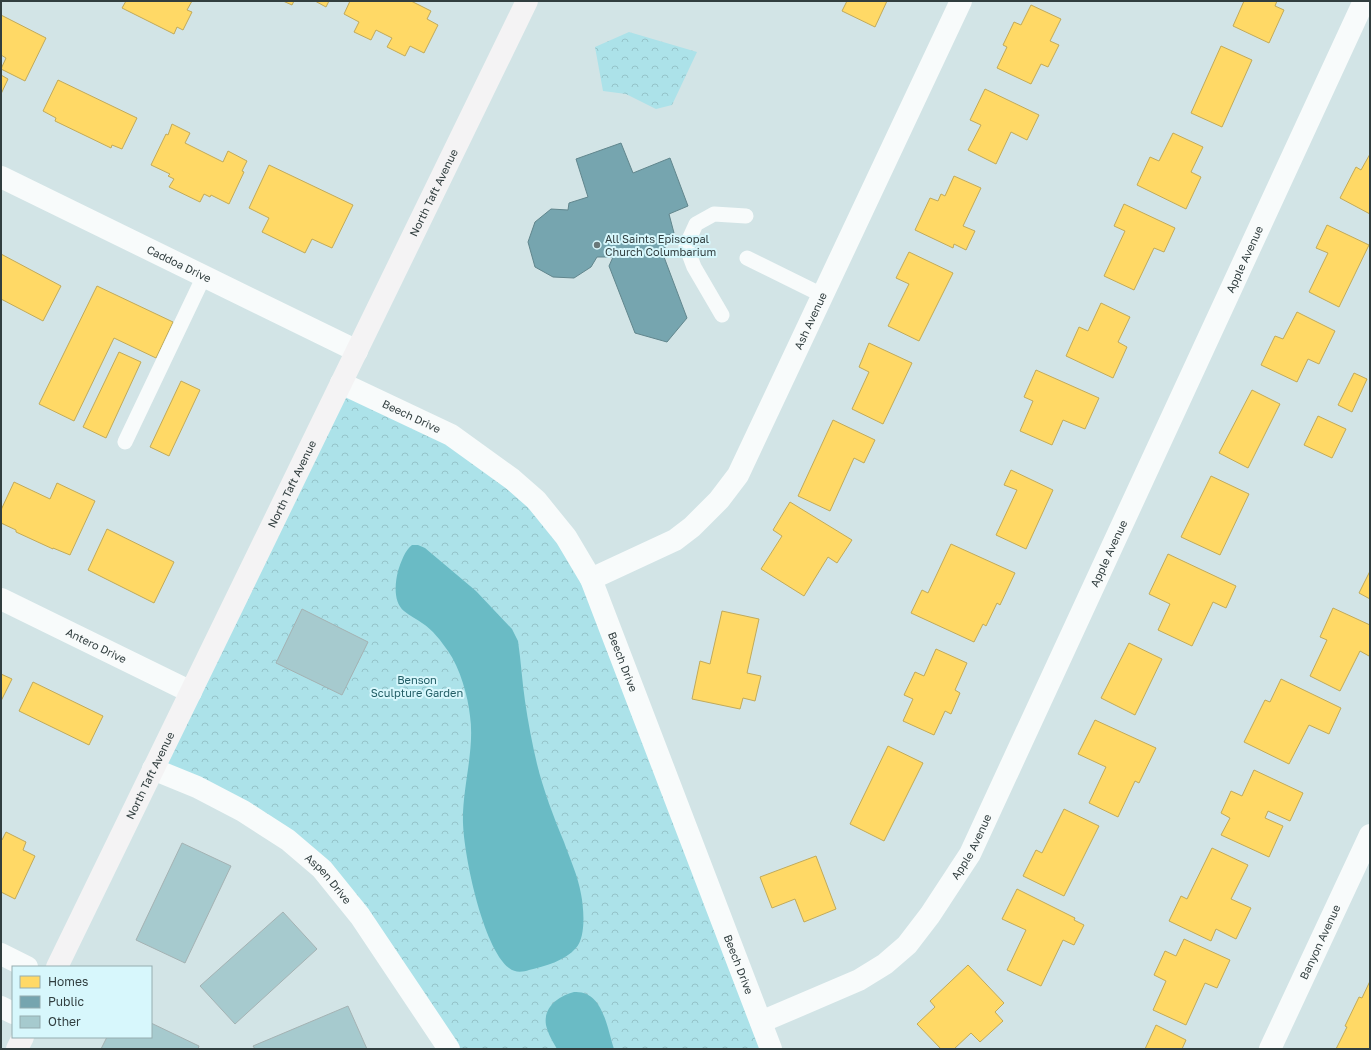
<svg xmlns="http://www.w3.org/2000/svg" width="1371" height="1050" viewBox="0 0 1371 1050" font-family="'Golos Text',sans-serif">
  <style>
    .park { fill: url(#park-crowns) }
    .water { fill: #6abbc5 }
    .homes { fill: #ffd966; stroke: #c1aa5a }
    .public { fill: #76a5af; stroke: #61868d }
    .building { fill: #a6cace; stroke: #a4b2b3 }
    .lines { fill: none; stroke-linecap: round; stroke-linejoin: round }
    .lane { stroke: #f8fbfb; stroke-width: 15 }
    .street { stroke: #f8fbfb; stroke-width: 22 }
    .secondary { stroke: #f4f3f4; stroke-width: 22 }
    .poi-dot { fill: #697879; stroke: #d7f7fc; stroke-width: 1.5 }
    .labels { text-anchor: middle; stroke-width: 4; stroke-linejoin: round; paint-order: stroke }
    .street-label { font-size: 11px; fill: #313e3f; stroke: #d7f7fc }
    .poi-label { font-size: 11px; fill: #313e3f; stroke: #d7f7fc; text-anchor: start }
    .park-label { font-size: 11px; fill: #235e66; stroke: #d7f7fc }
  </style>
  <defs>
    <pattern id="park-crowns" width="20" height="18" patternUnits="userSpaceOnUse"><rect width="20" height="18" fill="#ace2e9"/><path d="M2 6a3 3 0 1 1 6 0M12 15a3 3 0 1 1 6 0" fill="none" stroke="#94c3c9"/></pattern>
  </defs>
  <rect width="100%" height="100%" fill="#d2e4e6"/>
  <g class="park">
    <path d="M629,32L697,52L672,105L656,109L626,94L603,91L595,47Z"/>
    <path d="M341,383L451,435L566,537L771,1049H449L322,869L153,769Z"/>
  </g>
  <g class="water">
    <path d="M412,545H418L425,548L476,591L512,629L518,641C521,661 522,681 525,701C528,722 532,743 537,764C543,789 554,818 564,842C570,859 578,876 581,894C584,909 586,937 576,948C565,961 545,966 529,970C523,972 515,973 509,968C483,948 464,856 463,823C462,788 475,750 470,716C468,696 460,668 448,651C441,641 433,630 422,623C417,619 410,616 404,611C393,602 395,583 398,571C401,562 405,550 412,545Z"/>
    <path d="M574,992C603,990 607,1028 614,1049H557C553,1042 548,1034 546,1025C543,1007 559,996 574,992Z"/>
  </g>
  <g class="homes">
    <path d="M126,1H192L187,10L192,12L183,30L177,27L174,34L122,8Z"/>
    <path d="M283,1H294L292,5Z"/>
    <path d="M315,1H329L326,7Z"/>
    <path d="M350,1H411L431,11L427,19L438,25L424,53L410,46L405,56L387,47L392,38L376,30L371,40L354,32L359,22L344,14Z"/>
    <path d="M847,1H887L875,27L842,11Z"/>
    <path d="M1244,1H1277L1275,6L1284,10L1269,43L1233,26Z"/>
    <path d="M1031,5L1061,19L1050,41L1059,45L1048,67L1041,64L1031,84L997,68L1007,47L1003,45L1014,22L1021,25Z"/>
    <path d="M1,15L46,38L25,81L1,69L6,58L1,55Z"/>
    <path d="M1221,46L1252,60L1222,127L1191,113Z"/>
    <path d="M1,75L8,79L1,94Z"/>
    <path d="M58,80L137,118L122,149L112,145L111,148L55,121L56,118L43,111Z"/>
    <path d="M985,89L1039,115L1027,140L1011,132L996,164L968,150L981,125L970,120Z"/>
    <path d="M172,124L190,133L185,143L223,162L228,151L247,161L242,171L244,172L229,204L211,195L210,197L204,194L200,202L169,187L174,179L168,176L170,174L151,165L166,134L168,135Z"/>
    <path d="M1173,133L1203,147L1191,172L1201,177L1186,209L1137,185L1150,157L1159,161Z"/>
    <path d="M1370,154V214L1340,198L1356,167L1361,170Z"/>
    <path d="M269,165L353,205L332,248L312,239L305,253L262,232L269,218L249,208Z"/>
    <path d="M954,176L981,188L963,226L975,231L966,250L954,244L953,248L915,230L930,198L938,201L941,194L945,196Z"/>
    <path d="M1124,204L1175,228L1164,252L1154,248L1134,290L1104,276L1125,231L1114,226Z"/>
    <path d="M1327,225L1369,245L1339,307L1309,292L1328,253L1316,248Z"/>
    <path d="M909,252L953,273L919,341L888,326L909,284L896,278Z"/>
    <path d="M1,254L61,286L43,321L1,299Z"/>
    <path d="M97,286L173,322L156,358L114,338L74,421L39,404Z"/>
    <path d="M1101,303L1130,317L1118,342L1127,347L1113,378L1066,356L1079,327L1088,331Z"/>
    <path d="M1297,312L1335,331L1319,364L1308,359L1297,382L1261,365L1275,336L1283,339Z"/>
    <path d="M869,343L912,363L883,424L852,409L869,372L859,367Z"/>
    <path d="M119,352L141,362L106,438L83,427Z"/>
    <path d="M1036,370L1099,398L1085,429L1063,420L1052,445L1020,431L1033,401L1024,397Z"/>
    <path d="M1354,373L1367,379L1352,412L1338,405Z"/>
    <path d="M181,381L200,390L169,456L150,447Z"/>
    <path d="M1252,390L1280,404L1248,468L1219,453Z"/>
    <path d="M1318,416L1346,429L1332,458L1304,445Z"/>
    <path d="M833,420L875,440L864,463L854,458L830,511L798,496Z"/>
    <path d="M1011,470L1053,490L1026,549L996,535L1017,490L1004,485Z"/>
    <path d="M1211,476L1249,494L1220,555L1181,537Z"/>
    <path d="M14,482L50,499L57,483L95,501L70,555L53,548V549L16,532V530L1,523V510Z"/>
    <path d="M790,502L852,540L837,563L828,557L804,596L761,569L782,536L773,530Z"/>
    <path d="M107,529L174,562L154,603L88,570Z"/>
    <path d="M951,544L1015,573L1000,605L997,603L986,626L983,624L974,642L911,613L922,590L928,593Z"/>
    <path d="M1168,554L1236,586L1226,608L1213,602L1192,646L1158,630L1170,604L1149,594Z"/>
    <path d="M1370,571V599L1359,593Z"/>
    <path d="M1333,608L1370,625V655L1369,656L1360,651L1340,691L1310,676L1327,640L1320,637Z"/>
    <path d="M722,611L759,619L747,673L761,676L755,701L743,698L740,709L692,699L700,661L710,664Z"/>
    <path d="M1129,643L1162,659L1135,715L1101,698Z"/>
    <path d="M936,649L967,663L955,690L960,693L951,714L945,711L934,735L903,721L913,699L904,695L915,672L924,676Z"/>
    <path d="M1,674L12,679L1,701Z"/>
    <path d="M1281,679L1341,708L1329,734L1309,725L1289,764L1244,742L1265,700L1270,702Z"/>
    <path d="M33,682L103,716L89,745L19,711Z"/>
    <path d="M1095,720L1156,748L1139,783L1135,781L1118,817L1089,803L1106,767L1078,754Z"/>
    <path d="M888,746L923,763L884,841L850,824Z"/>
    <path d="M1254,770L1303,793L1290,821L1268,811L1265,818L1283,826L1269,857L1221,835L1230,818L1221,813L1231,791L1242,796Z"/>
    <path d="M1064,809L1099,826L1064,896L1023,876L1036,850L1042,853Z"/>
    <path d="M6,832L26,842L23,850L35,856L15,899L1,892V840H2Z"/>
    <path d="M1212,848L1248,865L1231,899L1251,908L1236,939L1216,929L1211,941L1169,921L1181,896L1187,899Z"/>
    <path d="M816,856L836,909L804,922L795,899L772,908L760,877Z"/>
    <path d="M1017,889L1075,918L1074,920L1084,925L1074,945L1063,940L1041,986L1007,970L1026,930L1002,919Z"/>
    <path d="M1184,939L1230,960L1217,988L1205,983L1186,1025L1153,1010L1166,981L1154,975L1165,951L1176,956Z"/>
    <path d="M968,965L1004,1003L995,1012L1003,1021L980,1042L971,1033L954,1049H941L917,1024L935,1007L930,1001Z"/>
    <path d="M1370,981V1049H1336L1347,1027L1345,1026L1359,997L1362,998Z"/>
    <path d="M1156,1025L1186,1040L1182,1049H1145Z"/>
  </g>
  <path class="public" d="M621,143L633,173L670,158L688,206L669,214L674,233L665,236V248L661,249L687,318L667,342L635,333L609,266L613,257H597L591,267L574,278L553,277L535,267L528,242L535,222L551,209L568,210L569,203L588,197L576,159Z"/>
  <g class="building">
    <path d="M302,609L368,642L342,695L276,663Z"/>
    <path d="M182,843L231,866L185,963L136,940Z"/>
    <path d="M283,912L317,949L235,1024L200,986Z"/>
    <path d="M348,1006L367,1049H255L253,1046Z"/>
    <path d="M151,1023L199,1046L198,1049H101L107,1037H151Z"/>
  </g>
  <g class="lines">
    <g class="lane">
      <path d="M747,258L822,295"/>
      <path d="M722,315L694,267L686,246L696,224L714,214L746,216"/>
      <path d="M125,442L204,276"/>
    </g>
    <g class="street">
      <path id="s1" d="M1,177L357,351"/>
      <path id="s2" d="M341,383L451,435L512,479L536,500L566,537L591,579L771,1049"/>
      <path id="s3" d="M591,579L675,540L692,527L719,500L738,475L961,1"/>
      <path id="s4" d="M1,599L191,692"/>
      <path id="s5" d="M153,769L197,787L243,811L288,840L322,869L360,916L449,1049"/>
      <path d="M1,954L27,967"/>
      <path d="M1,1007L13,1013"/>
      <path id="s6" d="M761,1022L859,980L885,964L907,945L930,915L970,854L1364,1"/>
      <path id="s7" d="M1270,1049L1370,835"/>
    </g>
    <g class="secondary">
      <path id="s8" d="M57,967L527,1"/>
      <path d="M17,1049L23,1037"/>
    </g>
  </g>
  <circle class="poi-dot" cx="597" cy="245" r="4"/>
  <g class="labels">
    <g class="street-label">
      <text dy="4" stroke="none"><textPath href="#s8" startOffset="861">North Taft Avenue</textPath></text>
      <text dy="4" stroke="none"><textPath href="#s6" startOffset="932">Apple Avenue</textPath></text>
      <text dy="4" stroke="none"><textPath href="#s1" startOffset="198">Caddoa Drive</textPath></text>
      <text dy="4" stroke="none"><textPath href="#s3" startOffset="354">Ash Avenue</textPath></text>
      <text dy="4" stroke="none"><textPath href="#s2" startOffset="78">Beech Drive</textPath></text>
      <text dy="4" stroke="none"><textPath href="#s8" startOffset="537">North Taft Avenue</textPath></text>
      <text dy="4" stroke="none"><textPath href="#s6" startOffset="608">Apple Avenue</textPath></text>
      <text dy="4" stroke="none"><textPath href="#s4" startOffset="106">Antero Drive</textPath></text>
      <text dy="4" stroke="none"><textPath href="#s2" startOffset="414">Beech Drive</textPath></text>
      <text dy="4" stroke="none"><textPath href="#s8" startOffset="213">North Taft Avenue</textPath></text>
      <text dy="4" stroke="none"><textPath href="#s6" startOffset="284">Apple Avenue</textPath></text>
      <text dy="4" stroke="none"><textPath href="#s5" startOffset="209">Aspen Drive</textPath></text>
      <text dy="4" stroke="none"><textPath href="#s7" startOffset="118">Banyon Avenue</textPath></text>
      <text dy="4" stroke="none"><textPath href="#s2" startOffset="738">Beech Drive</textPath></text>
    </g>
    <g class="poi-label">
      <text x="605" y="243">All Saints Episcopal<tspan x="605" dy="13">Church Columbarium</tspan></text>
    </g>
    <g class="park-label">
      <text x="417" y="684">Benson<tspan x="417" dy="13">Sculpture Garden</tspan></text>
    </g>
  </g>
  <rect width="1371" height="1050" fill="none" stroke="#313e3f" stroke-width="4"/>
  <rect x="12" y="966" width="140" height="72" fill="#d7f7fc" stroke="#95adb0"/>
  <rect x="20" y="976" width="20" height="12" fill="#ffd966" stroke="#95adb0"/>
  <text x="48" y="986" font-size="12" fill="#313e3f">Homes</text>
  <rect x="20" y="996" width="20" height="12" fill="#76a5af" stroke="#95adb0"/>
  <text x="48" y="1006" font-size="12" fill="#313e3f">Public</text>
  <rect x="20" y="1016" width="20" height="12" fill="#a6cace" stroke="#95adb0"/>
  <text x="48" y="1026" font-size="12" fill="#313e3f">Other</text>
</svg>
